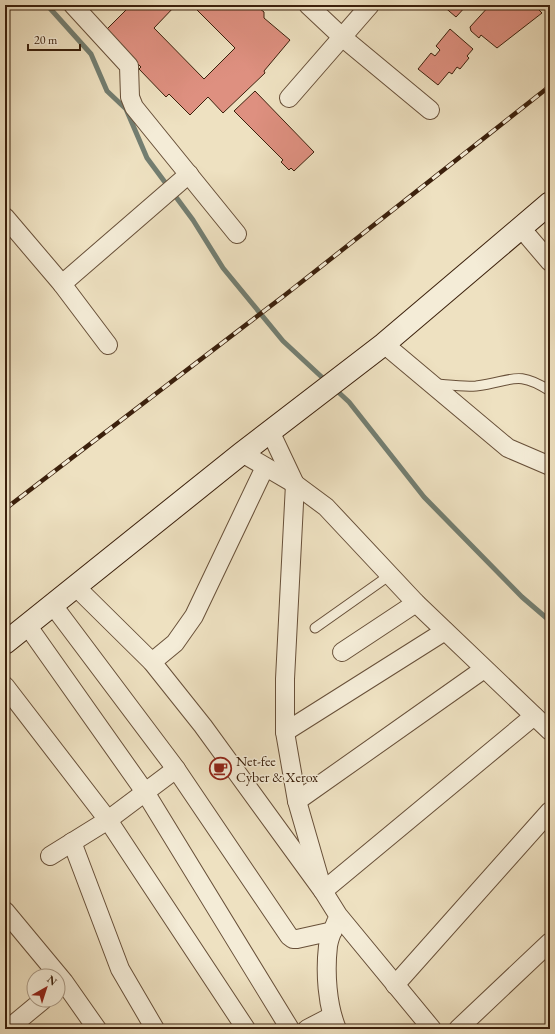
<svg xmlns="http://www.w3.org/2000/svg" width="555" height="1034" viewBox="0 0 555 1034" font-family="'EB Garamond',serif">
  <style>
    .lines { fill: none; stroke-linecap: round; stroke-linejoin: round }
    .stream { stroke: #737e71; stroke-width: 5 }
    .building { fill: #de9080; stroke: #3b200c }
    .lane-casing { stroke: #685039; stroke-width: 11 }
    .street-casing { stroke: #685039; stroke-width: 20 }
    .secondary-casing { stroke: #3b200c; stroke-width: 24 }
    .lane { stroke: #f4ecd7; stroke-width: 9 }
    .street { stroke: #f4ecd7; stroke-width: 18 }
    .secondary { stroke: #f4ecd7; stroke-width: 22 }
    .rail-casing { stroke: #3b200c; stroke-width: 4.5 }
    .rail { stroke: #f4ecd7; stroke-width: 3; stroke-dasharray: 9; stroke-linecap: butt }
    .labels { text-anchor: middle; stroke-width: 3; stroke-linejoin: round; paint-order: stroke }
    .poi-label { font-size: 14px; fill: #3b200c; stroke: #f4ecd7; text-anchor: start }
  </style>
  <rect width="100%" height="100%" fill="#eee1c1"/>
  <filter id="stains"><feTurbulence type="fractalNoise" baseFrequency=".005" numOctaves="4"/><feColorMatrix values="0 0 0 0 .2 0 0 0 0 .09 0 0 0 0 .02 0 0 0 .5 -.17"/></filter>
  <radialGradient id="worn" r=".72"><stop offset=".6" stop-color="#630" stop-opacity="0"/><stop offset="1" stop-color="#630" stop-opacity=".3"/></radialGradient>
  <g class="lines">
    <g class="stream">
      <path d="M47,5L91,54L107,91L126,109L147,158L193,220L223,268L283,341L326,381"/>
      <path d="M335,389L349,402L424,497L522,597L550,621"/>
    </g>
  </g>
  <g class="building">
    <path d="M131,5H176L154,28L204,79L235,48L196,9L199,5H255L264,12V18L290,40L264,71L265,73L223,113L208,97L190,115L169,94L166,97L139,69L141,67L105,31Z"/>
    <path d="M442,5H467L456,17Z"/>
    <path d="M490,5H534L542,13L497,48L481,35L479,38L471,31L470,27Z"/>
    <path d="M450,29L473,49L467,56L469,58L460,69L457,67L452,74L449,72L438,85L418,69L431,53L435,56L440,50L436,46Z"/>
    <path d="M255,91L314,152L294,171L291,168L289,170L281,162L283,160L234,111Z"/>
  </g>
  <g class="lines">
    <defs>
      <g id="lane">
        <path d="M436,384C449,385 463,387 476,386C512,382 516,369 550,391"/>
        <path d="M315,628L390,575"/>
      </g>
      <g id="street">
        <path d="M73,5L129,66L130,97L134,107L237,234"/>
        <path d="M308,5L342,37L430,110"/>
        <path d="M289,98L370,5"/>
        <path d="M5,217L62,284L108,345"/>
        <path d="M521,228L550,262"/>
        <path d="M62,284L189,174"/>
        <path d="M384,344L508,448L550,466"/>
        <path d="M270,431L295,484L285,679V732L297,801L323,891L338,915L432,1029"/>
        <path d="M242,453L295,484L326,507L416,603L550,731"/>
        <path d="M75,586L152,662L203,726L323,891L534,716"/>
        <path d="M52,604L176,769L289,936L293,939H297L333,931"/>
        <path d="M27,625L145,792L290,1029"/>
        <path d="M342,652L416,603"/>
        <path d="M152,662L175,643L194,616L265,467"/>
        <path d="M5,686L108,820L246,1029"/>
        <path d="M285,732L445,631"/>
        <path d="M297,801L484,669"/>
        <path d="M72,842L120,969L155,1029"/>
        <path d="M50,856L108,820L176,769"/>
        <path d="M5,911L64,982L97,1029"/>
        <path d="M336,922C333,930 329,938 328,946C325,972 327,1005 337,1029"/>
        <path d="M395,985L550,811"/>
        <path d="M8,1029L43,1000"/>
        <path d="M307,1029L332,1016"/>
        <path d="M458,1029L550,942"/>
      </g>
      <path id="secondary" d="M5,643L242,453L384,344L550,203"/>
    </defs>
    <use href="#lane" class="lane-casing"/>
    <use href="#street" class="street-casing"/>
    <use href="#secondary" class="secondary-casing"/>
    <use href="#lane" class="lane"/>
    <use href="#street" class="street"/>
    <use href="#secondary" class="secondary"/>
    <defs>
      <path id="rail" d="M5,509L285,295L550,86"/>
    </defs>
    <use href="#rail" class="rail-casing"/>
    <use href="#rail" class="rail"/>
  </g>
  <defs>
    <symbol id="cafe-ring" viewBox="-11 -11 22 22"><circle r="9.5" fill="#f4ecd7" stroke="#8f2418" stroke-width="1.5"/><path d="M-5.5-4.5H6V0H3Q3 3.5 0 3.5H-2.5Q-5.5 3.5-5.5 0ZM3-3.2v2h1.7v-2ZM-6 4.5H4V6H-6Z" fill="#8f2418"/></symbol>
  </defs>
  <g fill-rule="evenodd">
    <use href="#cafe-ring" x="208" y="756" width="25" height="25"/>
  </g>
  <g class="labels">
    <g class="poi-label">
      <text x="236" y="766">Net-fee<tspan x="236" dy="16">Cyber &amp; Xerox</tspan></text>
    </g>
  </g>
  <rect width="555" height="1034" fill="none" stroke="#eee1c1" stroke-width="20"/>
  <rect x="6" y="6" width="543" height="1022" fill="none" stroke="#3b200c" stroke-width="2"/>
  <rect x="10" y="10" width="535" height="1014" fill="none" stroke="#3b200c"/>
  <g transform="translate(46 988) rotate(39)"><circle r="19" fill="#f4ecd7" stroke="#aa9a86"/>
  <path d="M0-3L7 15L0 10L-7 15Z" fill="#8f2418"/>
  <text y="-6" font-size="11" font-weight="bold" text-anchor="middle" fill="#3b200c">N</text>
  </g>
  <path d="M28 44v6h52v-6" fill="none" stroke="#3b200c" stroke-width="2"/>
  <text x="34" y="44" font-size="12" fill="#3b200c" stroke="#f4ecd7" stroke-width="3" paint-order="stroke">20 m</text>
  <rect width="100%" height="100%" filter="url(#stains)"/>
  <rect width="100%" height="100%" fill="url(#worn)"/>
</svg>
